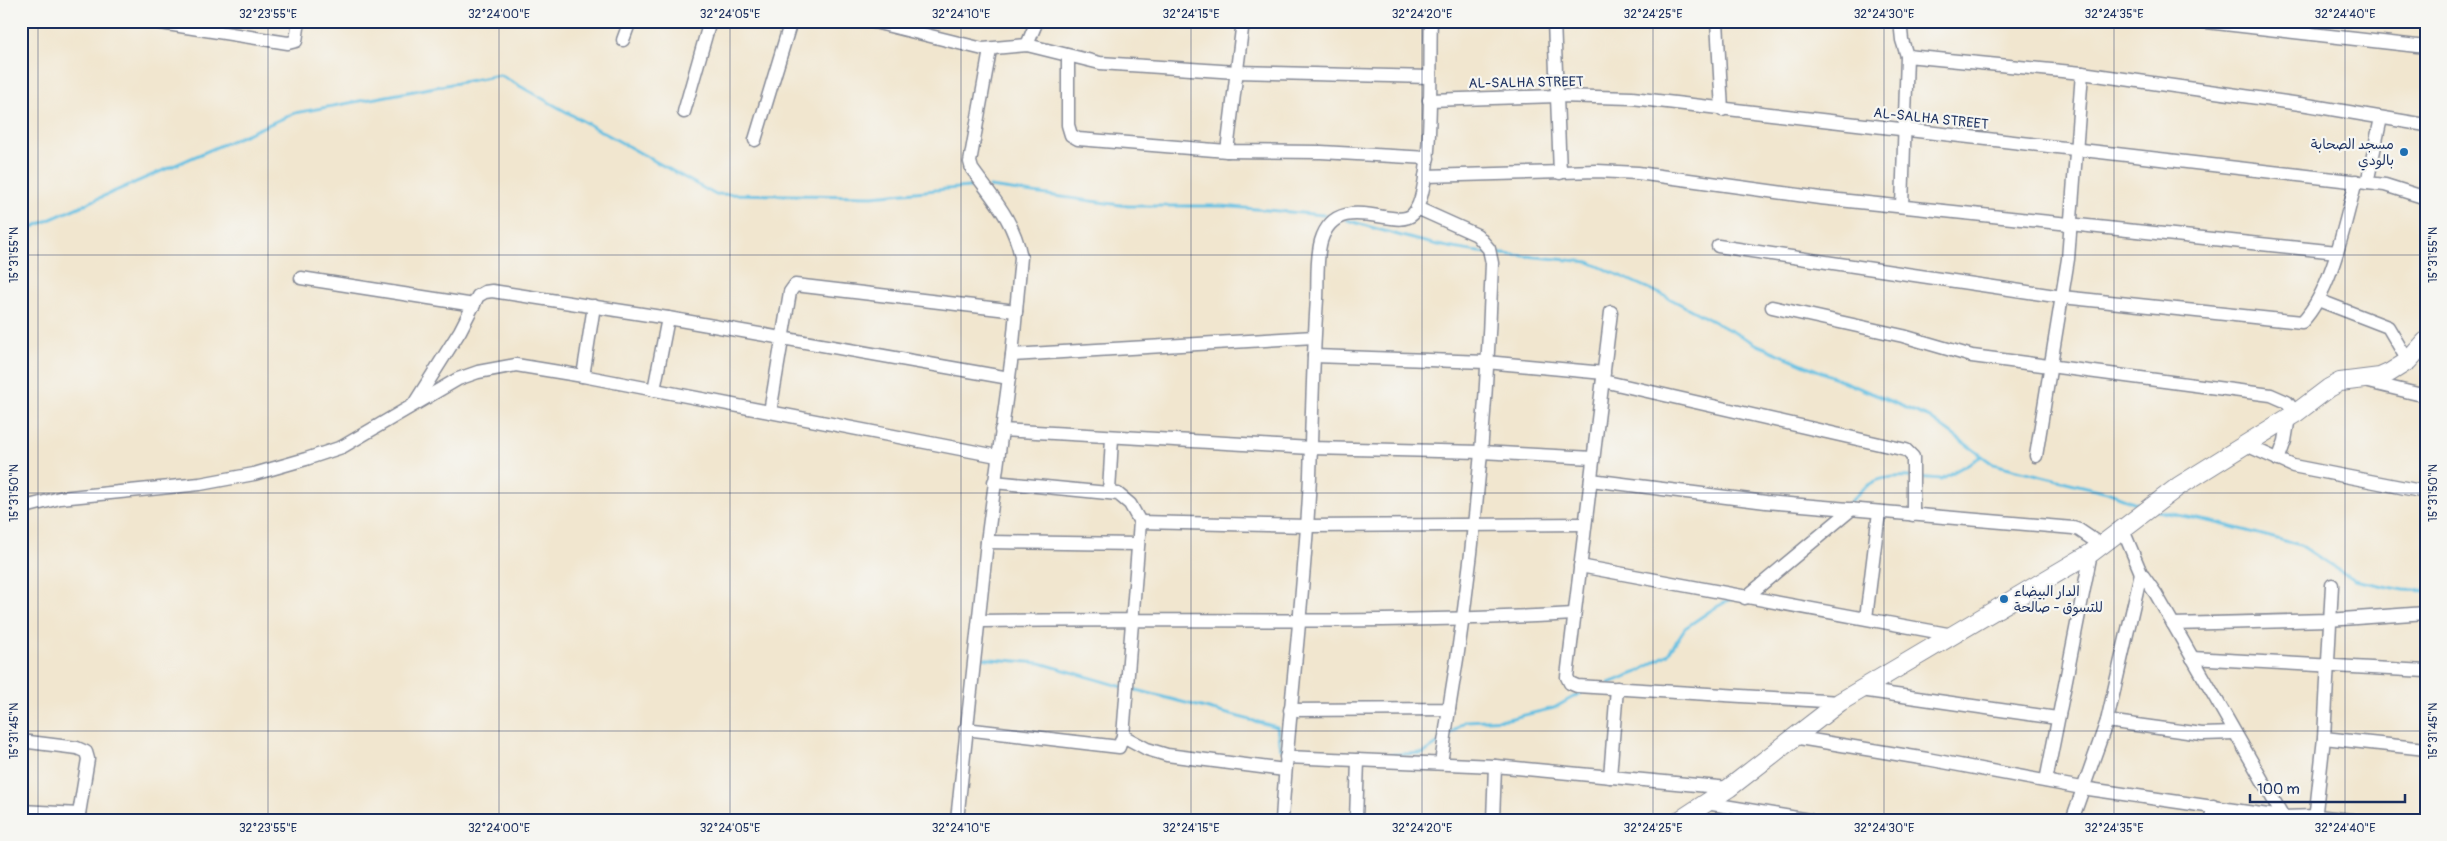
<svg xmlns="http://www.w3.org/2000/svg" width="2447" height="841" viewBox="0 0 2447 841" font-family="Pangolin,'Playpen Sans Arabic',sans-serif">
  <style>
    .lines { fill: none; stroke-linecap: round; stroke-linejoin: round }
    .stream { stroke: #64bfe2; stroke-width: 3 }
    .street-casing { stroke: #868a96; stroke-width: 15 }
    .secondary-casing { stroke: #868a96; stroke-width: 20 }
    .street { stroke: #fff; stroke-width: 12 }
    .secondary { stroke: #fff; stroke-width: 18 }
    .ticks { fill: none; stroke: #1b2f5e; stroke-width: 1; stroke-opacity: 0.45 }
    .poi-dot { fill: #1f6fb2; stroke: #f6f6f2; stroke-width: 2 }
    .labels { text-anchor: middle; stroke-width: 4.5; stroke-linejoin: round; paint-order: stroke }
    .street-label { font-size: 14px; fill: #1b2f5e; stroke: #f6f6f2 }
    .poi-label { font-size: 14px; fill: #1b2f5e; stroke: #f6f6f2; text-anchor: end }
    .neatline { fill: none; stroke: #1b2f5e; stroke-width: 2 }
    .ticks-label { font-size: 12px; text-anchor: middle; fill: #1b2f5e }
  </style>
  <rect width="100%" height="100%" fill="#f6f6f2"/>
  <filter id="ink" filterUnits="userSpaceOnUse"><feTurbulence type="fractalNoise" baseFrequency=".02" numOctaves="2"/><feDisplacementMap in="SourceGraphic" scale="10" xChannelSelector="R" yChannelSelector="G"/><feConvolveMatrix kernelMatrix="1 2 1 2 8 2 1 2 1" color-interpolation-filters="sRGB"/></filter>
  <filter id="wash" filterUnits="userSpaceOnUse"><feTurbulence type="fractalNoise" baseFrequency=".0096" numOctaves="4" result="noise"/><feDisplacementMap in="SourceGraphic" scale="20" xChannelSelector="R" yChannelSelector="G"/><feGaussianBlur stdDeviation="1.12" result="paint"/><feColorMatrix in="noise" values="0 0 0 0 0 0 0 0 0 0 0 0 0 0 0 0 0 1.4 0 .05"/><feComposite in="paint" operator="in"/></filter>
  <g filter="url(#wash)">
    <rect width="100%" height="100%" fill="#f1e6cf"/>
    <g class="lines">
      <g class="stream">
        <path d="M990,187L1128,206H1222L1334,216"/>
        <path d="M1347,220C1393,234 1439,248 1487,253"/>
        <path d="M21,232L295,113L500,75L714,194L872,196L979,186"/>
        <path d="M1493,253L1589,262L1665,296L1758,345L1930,418L1993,464L2107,492L2144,506"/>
        <path d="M1916,477L1941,479L1982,456"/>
        <path d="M1848,505C1867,481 1880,475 1910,477"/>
        <path d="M2157,511L2213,522L2300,545L2354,580L2404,590L2426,591"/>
        <path d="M978,658L1040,663L1123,687"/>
        <path d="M1609,683L1638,672L1668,654L1685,628L1713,609L1733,598"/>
        <path d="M1129,688L1277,727L1280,749H1284"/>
        <path d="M1449,735L1465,721L1508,719L1554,708L1584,691"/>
        <path d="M1380,755L1424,753L1440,742"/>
      </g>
    </g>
  </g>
  <g filter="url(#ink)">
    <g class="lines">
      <defs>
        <g id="street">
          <path d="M148,21L288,43L296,41L299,21"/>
          <path d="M870,21L983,49L1027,45L1100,63L1236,72L1429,77"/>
          <path d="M1554,21L1560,173"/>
          <path d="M1717,21L1722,110"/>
          <path d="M1900,21L1902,40L1907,56"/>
          <path d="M2198,21L2426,47"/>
          <path d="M623,40L630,21"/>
          <path d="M1027,45L1037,21"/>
          <path d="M990,50L970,162L972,169C994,200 1013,219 1021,257L1012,355"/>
          <path d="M1068,56V125L1071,135L1078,139L1227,151L1321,152L1428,158"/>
          <path d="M1429,100L1558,96L1632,98L2385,185L2426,198"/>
          <path d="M684,112L710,21"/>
          <path d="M755,140L791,21"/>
          <path d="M1227,151L1243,21"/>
          <path d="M1425,176L1597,171L1638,173L1820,198L2337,252"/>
          <path d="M2367,183L2381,118"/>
          <path d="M1902,206L1907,56L2082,73L2307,105L2426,125"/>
          <path d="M1718,246L2062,297L2302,322C2332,291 2345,222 2356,181"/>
          <path d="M301,278L474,305"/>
          <path d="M2318,300L2388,327L2408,361"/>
          <path d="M1772,307L1903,336L1972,356L2271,395L2287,402L2296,413"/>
          <path d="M1611,312L1567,677L1570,683L1577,686L1840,702"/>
          <path d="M1314,356L1486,362L1604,373"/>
          <path d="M583,376L594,306"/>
          <path d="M1603,381L1906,450L1913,457V515"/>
          <path d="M2368,382L2426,396"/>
          <path d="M654,390L668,318"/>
          <path d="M414,404L460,331L478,296L485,292L492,291L668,318L1009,378"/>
          <path d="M770,412L790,292L795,285L1016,311"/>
          <path d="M1001,430L1311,448L1481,452L1593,458"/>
          <path d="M2246,445L2293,466L2426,492"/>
          <path d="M2036,456L2068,259L2082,73"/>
          <path d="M2278,460L2285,441L2289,417"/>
          <path d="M1591,480L1766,502L2073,528L2079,530L2101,545"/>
          <path d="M994,482L1118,494L1130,504L1140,522"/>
          <path d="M1109,492L1112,438"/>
          <path d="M21,508L60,498L200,484L254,474L306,459L342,447L458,379L478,372L516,365L583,376L997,456"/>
          <path d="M2123,530L2141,573L2156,594L2285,820"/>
          <path d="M987,542L1138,544"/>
          <path d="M1580,566L1953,635"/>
          <path d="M1745,598L1852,509"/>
          <path d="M1866,618L1879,512"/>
          <path d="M980,621C1178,618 1376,625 1574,614"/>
          <path d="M2173,624L2328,620L2426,613"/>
          <path d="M2192,658L2426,671"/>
          <path d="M1861,690L2057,718"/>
          <path d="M1290,710L1449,709C1474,561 1487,413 1492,263L1489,249L1477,235L1417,208"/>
          <path d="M2107,721L2202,734L2235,733"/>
          <path d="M965,729L1119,747L1123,736L1140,522L1308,526L1585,524"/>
          <path d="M1123,736L1147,749L1167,755L1285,770"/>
          <path d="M1793,737L1927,759L2082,788L2282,817L2316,816L2352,820"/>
          <path d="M2324,738L2426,749"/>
          <path d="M21,741L77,748L86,752L88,759L78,820"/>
          <path d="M1286,757L1495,766L1729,788"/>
          <path d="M1441,763L1449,709"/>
          <path d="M1610,777L1617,688"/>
          <path d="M2046,781L2091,553"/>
          <path d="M1706,803L1809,820"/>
          <path d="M21,811L79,814"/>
          <path d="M957,820L987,542L1012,355L1314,337"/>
          <path d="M1282,820C1289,705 1305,591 1310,476C1312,417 1313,357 1317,299C1318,280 1316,259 1321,241C1337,188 1396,232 1413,214C1435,190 1429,58 1431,21"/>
          <path d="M1356,820L1358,760"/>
          <path d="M1493,820L1495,766"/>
          <path d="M2072,820L2107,721L2141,573"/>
          <path d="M2211,820L2213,806"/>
          <path d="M2315,820L2324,738L2332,585"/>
        </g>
        <path id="secondary" d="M1680,820L1729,788L1840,702L2091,553L2179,486L2296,413L2329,388L2340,382L2380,377L2389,373L2408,361L2426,341"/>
      </defs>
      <use href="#street" class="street-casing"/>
      <use href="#secondary" class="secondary-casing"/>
      <use href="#street" class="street"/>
      <use href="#secondary" class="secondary"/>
    </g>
  </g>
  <path class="ticks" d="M38,21V820M268,21V820M499,21V820M730,21V820M961,21V820M1191,21V820M1422,21V820M1653,21V820M1884,21V820M2114,21V820M2345,21V820M21,255H2426M21,493H2426M21,731H2426"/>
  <g class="poi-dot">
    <circle cx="2404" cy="152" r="5"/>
    <circle cx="2004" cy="599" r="5"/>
  </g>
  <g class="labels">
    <g class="street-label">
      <text transform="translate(1526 82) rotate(-1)" y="5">AL-SALHA STREET</text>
      <text transform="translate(1931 118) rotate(6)" y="5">AL-SALHA STREET</text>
    </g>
    <g class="poi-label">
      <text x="2394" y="149">مسجد الصحابة<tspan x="2394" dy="16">بالودي</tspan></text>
      <text x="2014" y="596" text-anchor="start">الدار البيضاء<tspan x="2014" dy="16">للتسوق - صالحة</tspan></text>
    </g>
  </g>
  <rect width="2447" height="841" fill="none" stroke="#f6f6f2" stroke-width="55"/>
  <path d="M2250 794v8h155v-8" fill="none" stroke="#1b2f5e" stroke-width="2.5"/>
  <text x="2257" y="794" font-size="15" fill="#1b2f5e" stroke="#f6f6f2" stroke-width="4" paint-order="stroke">100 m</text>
  <rect x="28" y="28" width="2392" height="786" class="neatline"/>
  <g class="ticks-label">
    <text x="268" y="18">32°23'55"E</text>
    <text x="499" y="18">32°24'00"E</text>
    <text x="730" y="18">32°24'05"E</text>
    <text x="961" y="18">32°24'10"E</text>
    <text x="1191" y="18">32°24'15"E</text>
    <text x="1422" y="18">32°24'20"E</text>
    <text x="1653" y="18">32°24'25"E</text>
    <text x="1884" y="18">32°24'30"E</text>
    <text x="2114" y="18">32°24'35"E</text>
    <text x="2345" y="18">32°24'40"E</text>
    <text transform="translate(14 255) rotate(-90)" y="4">15°31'55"N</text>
    <text transform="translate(2433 255) rotate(-90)" y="4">15°31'55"N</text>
    <text transform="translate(14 493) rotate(-90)" y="4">15°31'50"N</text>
    <text transform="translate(2433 493) rotate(-90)" y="4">15°31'50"N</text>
    <text transform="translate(14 731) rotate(-90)" y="4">15°31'45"N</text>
    <text transform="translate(2433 731) rotate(-90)" y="4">15°31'45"N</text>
    <text x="268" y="832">32°23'55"E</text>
    <text x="499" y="832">32°24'00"E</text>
    <text x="730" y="832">32°24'05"E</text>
    <text x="961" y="832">32°24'10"E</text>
    <text x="1191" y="832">32°24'15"E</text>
    <text x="1422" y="832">32°24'20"E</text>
    <text x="1653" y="832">32°24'25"E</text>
    <text x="1884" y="832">32°24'30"E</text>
    <text x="2114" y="832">32°24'35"E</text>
    <text x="2345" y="832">32°24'40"E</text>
  </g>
</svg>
